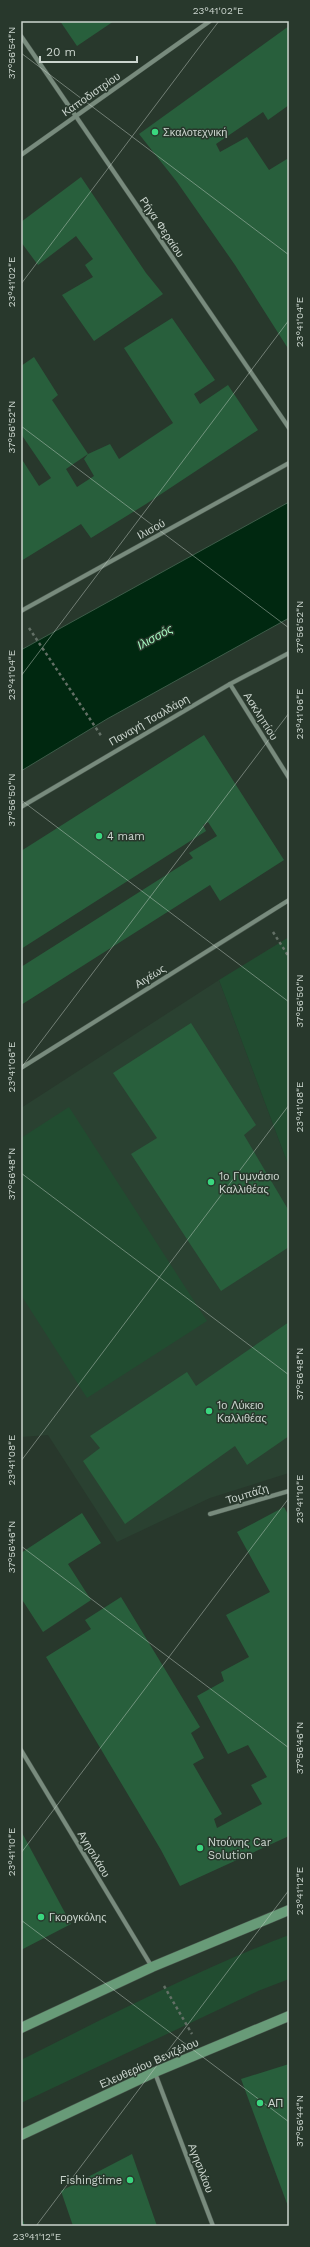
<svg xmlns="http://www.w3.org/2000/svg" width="310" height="2247" viewBox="0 0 310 2247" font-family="'Work Sans',sans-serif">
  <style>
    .built { fill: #2a4131 }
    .green { fill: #214c30 }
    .water { fill: #002810; stroke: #3d5c49 }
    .building { fill: #285f3c; fill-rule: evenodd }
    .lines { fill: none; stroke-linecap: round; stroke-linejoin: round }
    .street-casing { stroke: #48564c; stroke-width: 5 }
    .primary-casing { stroke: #48564c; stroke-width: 11 }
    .path { stroke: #637066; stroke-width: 2.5; stroke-dasharray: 3 3; stroke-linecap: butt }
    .street { stroke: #788b7d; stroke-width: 4 }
    .primary { stroke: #689b78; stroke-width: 10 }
    .ticks { fill: none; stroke: #cbd5ce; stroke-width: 1; stroke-opacity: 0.45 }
    .poi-dot { fill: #3ad77f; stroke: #28382c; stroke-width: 1.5 }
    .labels { text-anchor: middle; stroke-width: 3; stroke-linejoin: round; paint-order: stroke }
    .street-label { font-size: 11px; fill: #cbd5ce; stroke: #28382c }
    .poi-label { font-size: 11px; fill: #cbd5ce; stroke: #28382c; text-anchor: start }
    .water-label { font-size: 12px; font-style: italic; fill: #a6f9c0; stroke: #28382c }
    .neatline { fill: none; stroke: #cbd5ce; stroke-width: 1.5 }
    .ticks-label { font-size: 10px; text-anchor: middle; fill: #cbd5ce }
  </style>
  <rect width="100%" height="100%" fill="#28382c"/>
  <path class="built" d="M219,980L289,1167V1473L210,1498L117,1542L48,1435L21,1437V1108Z"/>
  <g class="green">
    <path d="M289,937V1167L219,980Z"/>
    <path d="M69,1107L207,1321L87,1398L21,1295V1138Z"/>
    <path d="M289,1935V1979L258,1991L21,2103V2060C109,2016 197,1970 289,1935Z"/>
  </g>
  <path class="water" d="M289,502V618L107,719L21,771V650Z"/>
  <g class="building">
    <path d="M60,21H114L77,46Z"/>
    <path d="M289,26V105L268,120L263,112L216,144L220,152L247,137L269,170L287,159L289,161V350L235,265L177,182L139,134Z"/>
    <path d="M81,177L146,273L163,294L94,341L62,295L93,277L85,265L93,259L76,236L38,265L21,242V222Z"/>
    <path d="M172,318L215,380L194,394L200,404L228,385L258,430L146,504L91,538L81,524L21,561V458L39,486L51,478L21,434V366L34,357L58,395L52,400L88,454L110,444L119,459L173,423L124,348ZM88,454L84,459L94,476L77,487L66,469Z"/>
    <path d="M204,735L284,860L220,901L210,885L21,1005V967L193,858L189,853L217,836L208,822L203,825L206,831L21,949V851Z"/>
    <path d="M191,1023L256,1125L244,1135L289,1211V1247L221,1291L131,1154L157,1138L113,1073Z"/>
    <path d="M289,1322V1436L247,1465L235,1446L125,1524L83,1461L100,1448L90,1436L187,1372L196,1386Z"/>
    <path d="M284,1507L289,1516V1836L180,1886L161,1850L46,1657L91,1629L85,1620L121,1597L200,1727L191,1733L204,1758L193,1764L222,1814L214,1819L217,1828L262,1804L251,1785L267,1777L248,1745L228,1754L197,1696L224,1681L221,1672L249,1657L226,1615L270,1592L237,1532Z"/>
    <path d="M82,1513L101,1543L68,1564L91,1600L43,1632L21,1598V1553Z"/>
    <path d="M21,1831L71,1924L21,1950Z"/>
    <path d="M289,2064V2209L241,2079Z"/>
    <path d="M132,2154L157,2226H73L61,2191Z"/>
    <path d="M21,2215L25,2226H21Z"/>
  </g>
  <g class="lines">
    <defs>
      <g id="street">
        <path d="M21,36L289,428"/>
        <path d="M21,155L210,21"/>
        <path d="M21,611L289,463"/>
        <path d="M230,684L289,778"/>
        <path d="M21,807L230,684L289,653"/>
        <path d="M21,1068L289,900"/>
        <path d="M210,1514L289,1491"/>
        <path d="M21,1750L152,1967"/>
        <path d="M155,2073L213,2226"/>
      </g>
      <g id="primary">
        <path d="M21,2028L152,1967L289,1910"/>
        <path d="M21,2135L155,2072L289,2016"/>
      </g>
    </defs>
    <use href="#street" class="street-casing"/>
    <use href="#primary" class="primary-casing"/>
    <g class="path">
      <path d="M29,628L102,737"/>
      <path d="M273,932L289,957"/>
      <path d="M164,1986L192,2034"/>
    </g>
    <use href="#street" class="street"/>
    <use href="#primary" class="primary"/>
  </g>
  <path class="ticks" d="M21,53L289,255M21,284L219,21M21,426L289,628M21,676L289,320M21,800L289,1002M21,1068L289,713M21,1173L289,1375M21,1461L289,1105M21,1546L289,1748M21,1853L289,1498M21,1920L289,2122M36,2226L289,1890"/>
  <g class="poi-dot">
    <circle cx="155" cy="132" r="4"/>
    <circle cx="99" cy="836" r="4"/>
    <circle cx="211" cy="1182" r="4"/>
    <circle cx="209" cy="1411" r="4"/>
    <circle cx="200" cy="1848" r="4"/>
    <circle cx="41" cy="1917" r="4"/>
    <circle cx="260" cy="2103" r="4"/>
    <circle cx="130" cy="2180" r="4"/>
  </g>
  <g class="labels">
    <g class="street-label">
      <text transform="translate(91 94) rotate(-35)" y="4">Καποδιστρίου</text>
      <text transform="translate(162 227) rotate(56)" y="4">Ρήγα Φεραίου</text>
      <text transform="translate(151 529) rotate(-29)" y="4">Ιλισού</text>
      <text transform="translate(261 716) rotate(58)" y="4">Ασκληπίου</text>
      <text transform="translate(149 720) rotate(-30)" y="4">Παναγή Τσαλδάρη</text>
      <text transform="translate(150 976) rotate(-32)" y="4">Αιγέως</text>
      <text transform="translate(247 1494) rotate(-17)" y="4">Τομπάζη</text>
      <text transform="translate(94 1854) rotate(59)" y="4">Αγησιλάου</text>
      <text transform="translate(149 2063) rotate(-24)" y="4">Ελευθερίου Βενιζέλου</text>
      <text transform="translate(201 2168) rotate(69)" y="4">Αγησιλάου</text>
    </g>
    <g class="poi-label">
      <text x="163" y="136">Σκαλοτεχνική</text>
      <text x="107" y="840">4 mam</text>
      <text x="219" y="1180">1ο Γυμνάσιο<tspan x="219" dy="13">Καλλιθέας</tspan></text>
      <text x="217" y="1409">1ο Λύκειο<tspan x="217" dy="13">Καλλιθέας</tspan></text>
      <text x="208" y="1846">Ντούνης Car<tspan x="208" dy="13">Solution</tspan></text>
      <text x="49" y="1921">Γκοργκόλης</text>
      <text x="268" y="2107">ΑΠ</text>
      <text x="122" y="2184" text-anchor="end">Fishingtime</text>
    </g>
    <g class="water-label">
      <text transform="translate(155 637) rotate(-29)" y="4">Ιλισσός</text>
    </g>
  </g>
  <rect width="310" height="2247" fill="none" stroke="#28382c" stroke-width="44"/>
  <path d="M40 56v6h97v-6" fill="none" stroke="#cbd5ce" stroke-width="2"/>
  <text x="46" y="56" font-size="12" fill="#cbd5ce" stroke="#28382c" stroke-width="3" paint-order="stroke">20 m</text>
  <rect x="22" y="22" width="266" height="2203" class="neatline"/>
  <g class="ticks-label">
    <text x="218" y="14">23°41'02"E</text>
    <text transform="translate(11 53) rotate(-90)" y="4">37°56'54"N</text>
    <text transform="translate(11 282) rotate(-90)" y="4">23°41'02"E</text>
    <text transform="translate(299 322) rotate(-90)" y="4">23°41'04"E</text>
    <text transform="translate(11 427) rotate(-90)" y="4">37°56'52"N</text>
    <text transform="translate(299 627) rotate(-90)" y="4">37°56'52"N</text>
    <text transform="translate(11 675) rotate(-90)" y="4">23°41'04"E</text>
    <text transform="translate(299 714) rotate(-90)" y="4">23°41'06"E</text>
    <text transform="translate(11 800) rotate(-90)" y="4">37°56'50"N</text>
    <text transform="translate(299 1001) rotate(-90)" y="4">37°56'50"N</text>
    <text transform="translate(11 1067) rotate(-90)" y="4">23°41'06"E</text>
    <text transform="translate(299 1107) rotate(-90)" y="4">23°41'08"E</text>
    <text transform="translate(11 1174) rotate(-90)" y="4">37°56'48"N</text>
    <text transform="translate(299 1374) rotate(-90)" y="4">37°56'48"N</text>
    <text transform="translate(11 1460) rotate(-90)" y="4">23°41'08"E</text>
    <text transform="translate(299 1499) rotate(-90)" y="4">23°41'10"E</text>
    <text transform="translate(11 1547) rotate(-90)" y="4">37°56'46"N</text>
    <text transform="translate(299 1748) rotate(-90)" y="4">37°56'46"N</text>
    <text transform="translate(11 1852) rotate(-90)" y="4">23°41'10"E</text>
    <text transform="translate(299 1891) rotate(-90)" y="4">23°41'12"E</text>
    <text transform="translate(299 2121) rotate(-90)" y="4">37°56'44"N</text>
    <text x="37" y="2240">23°41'12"E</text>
  </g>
</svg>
